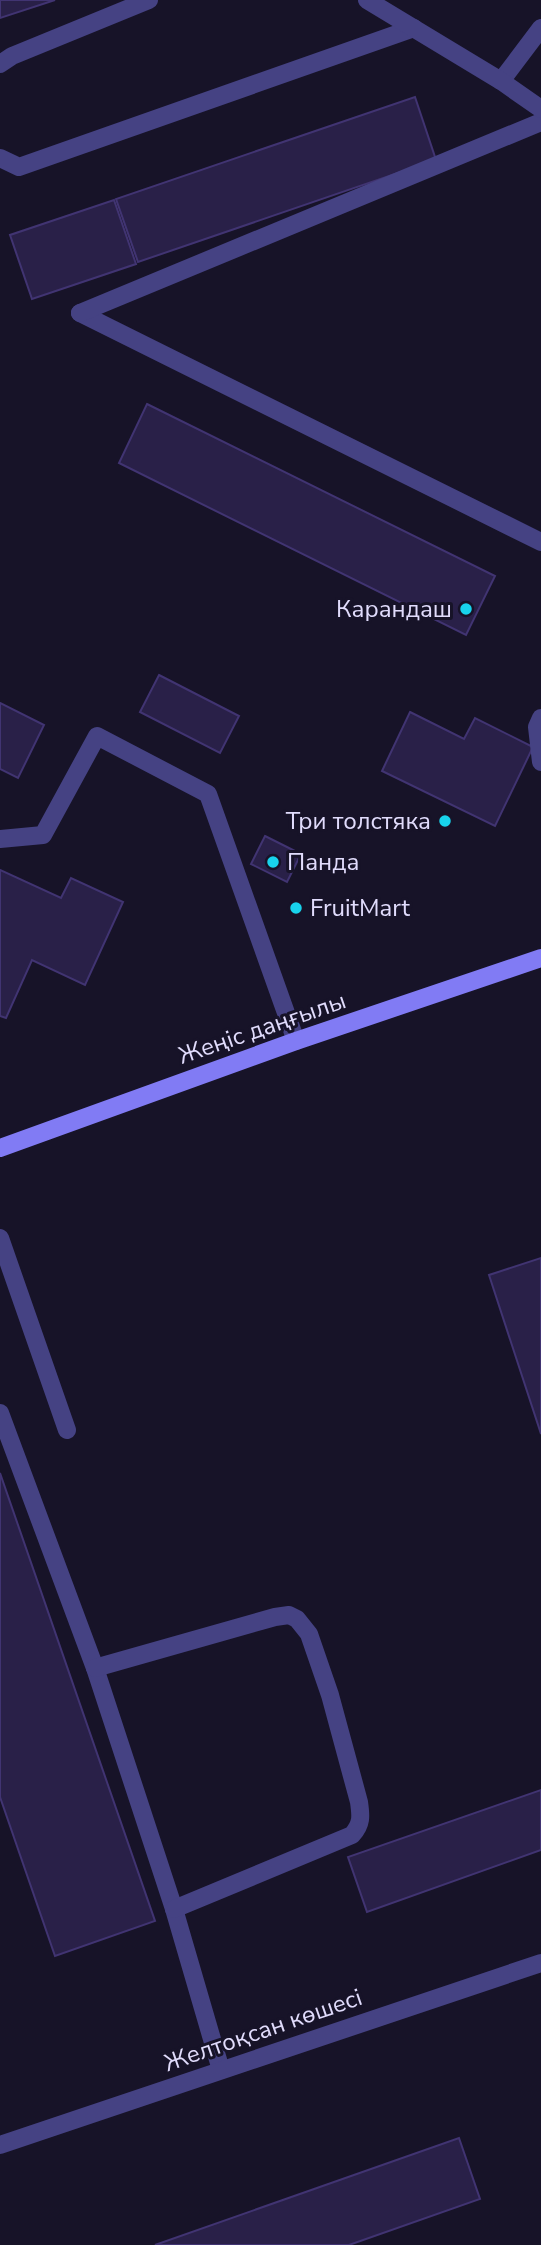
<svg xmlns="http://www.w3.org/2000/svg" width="541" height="2245" viewBox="0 0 541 2245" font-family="'Nunito Sans',sans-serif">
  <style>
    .building { fill: #292048; stroke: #413472; stroke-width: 2 }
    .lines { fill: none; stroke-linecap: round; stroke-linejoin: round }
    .service { stroke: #454283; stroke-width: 18 }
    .minor { stroke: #454283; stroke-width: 18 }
    .secondary { stroke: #817bf4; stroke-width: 18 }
    .poi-dot { fill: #18d3ec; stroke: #171328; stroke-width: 2.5 }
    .labels { text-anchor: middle; stroke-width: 6; stroke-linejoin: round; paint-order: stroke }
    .poi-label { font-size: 24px; fill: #e1dcfc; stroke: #171328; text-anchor: end }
    .street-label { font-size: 24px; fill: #e1dcfc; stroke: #171328 }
  </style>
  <rect width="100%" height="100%" fill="#171328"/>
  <g class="building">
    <path d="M0,0H55L0,18Z"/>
    <path d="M415,97L436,160L138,262L116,199Z"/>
    <path d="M114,200L136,264L32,299L10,235Z"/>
    <path d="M147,404L495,576L466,635L119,463Z"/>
    <path d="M159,675L239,716L220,753L140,712Z"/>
    <path d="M0,703L44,725L18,778L0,769Z"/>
    <path d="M410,712L464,739L475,718L533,747L495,826L382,771Z"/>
    <path d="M265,836L301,854L287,882L251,864Z"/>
    <path d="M0,870L61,898L71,878L123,902L85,985L32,960L6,1018L0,1016Z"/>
    <path d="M541,1258V1434L489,1275Z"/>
    <path d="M0,1473L155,1921L55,1956L0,1797Z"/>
    <path d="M541,1790V1850L367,1912L348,1857Z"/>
    <path d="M459,2138L480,2199L349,2245H155Z"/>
  </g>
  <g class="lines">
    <g class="service">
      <path d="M0,64L12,56L149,0"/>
      <path d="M501,81L541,28"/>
      <path d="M0,158L19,167L414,28"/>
      <path d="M80,313L541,542"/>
      <path d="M80,313L541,122"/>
      <path d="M541,718L537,727L541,762"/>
      <path d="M0,839L43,835L97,736L208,794L296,1041"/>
      <path d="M0,1238L67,1430"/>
      <path d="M0,1413L95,1668L174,1909L221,2070"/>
      <path d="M95,1668L275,1617L289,1615L297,1619L309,1634L330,1695L359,1802C361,1816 362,1824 352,1835L174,1909"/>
    </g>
    <g class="minor">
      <path d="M367,0L501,81L541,109"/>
      <path d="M0,2145L541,1963"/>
    </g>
    <path class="secondary" d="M0,1148L296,1041L541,958"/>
  </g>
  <g class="poi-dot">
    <circle cx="466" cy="609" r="7"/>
    <circle cx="445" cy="821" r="7"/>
    <circle cx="273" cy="862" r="7"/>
    <circle cx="296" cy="908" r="7"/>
  </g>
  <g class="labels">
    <g class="poi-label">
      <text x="452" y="617">Карандаш</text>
      <text x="431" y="829">Три толстяка</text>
      <text x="287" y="870" text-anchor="start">Панда</text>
      <text x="310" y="916" text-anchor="start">FruitMart</text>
    </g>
    <g class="street-label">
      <text transform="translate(262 1028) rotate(-19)" y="8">Жеңіс даңғылы</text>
      <text transform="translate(263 2030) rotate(-19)" y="8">Желтоқсан көшесі</text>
    </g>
  </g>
</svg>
